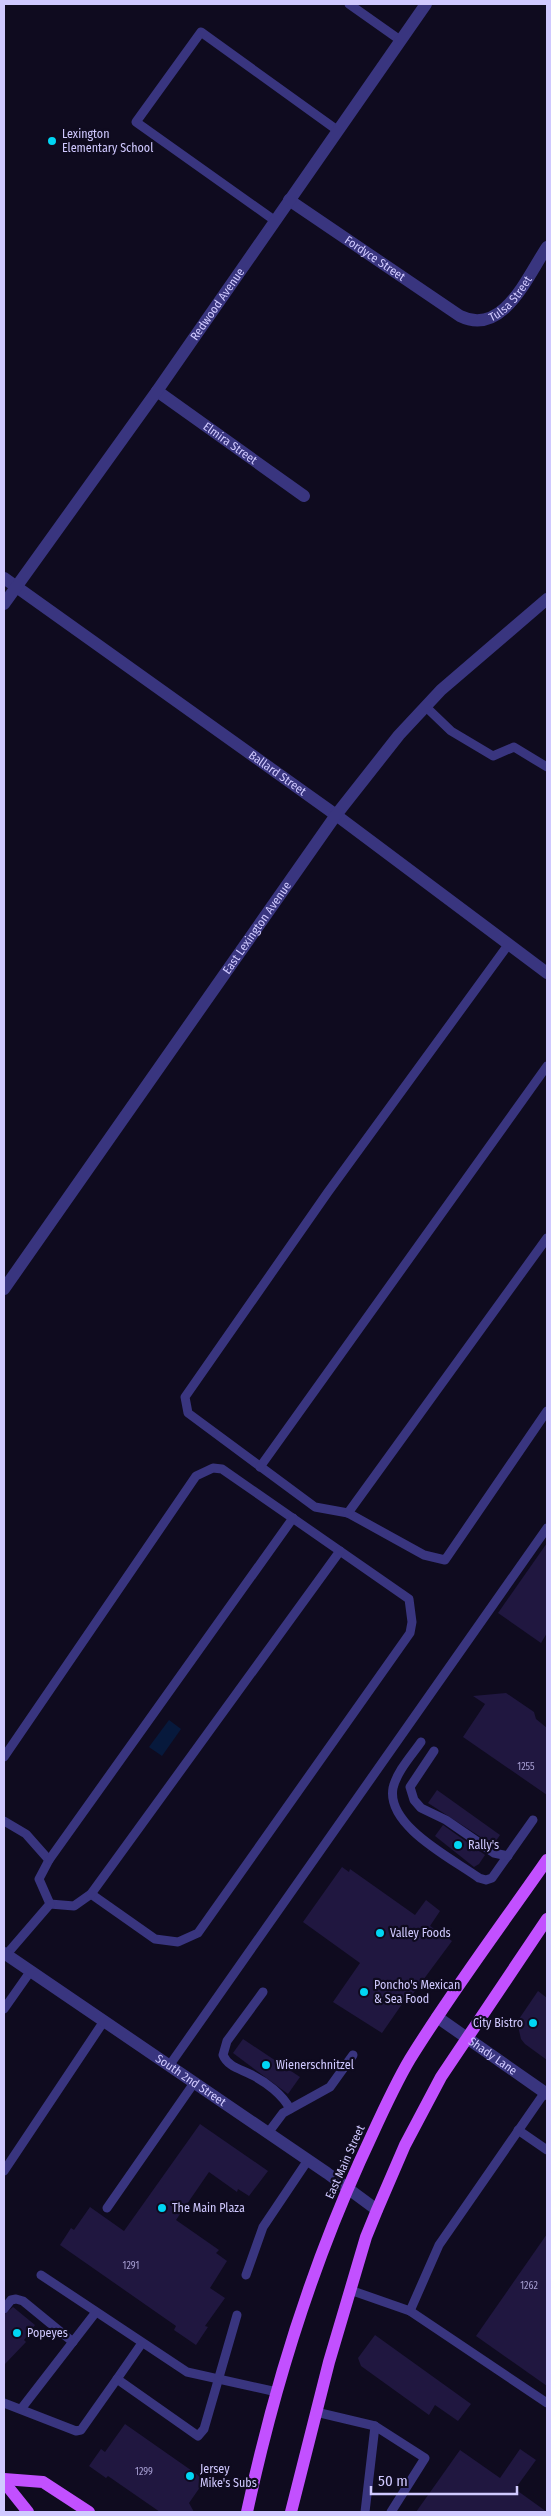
<svg xmlns="http://www.w3.org/2000/svg" width="551" height="2516" viewBox="0 0 551 2516" font-family="'Fira Sans Condensed',sans-serif">
  <style>
    .water { fill: #07193c }
    .building { fill: #201740 }
    .lines { fill: none; stroke-linecap: round; stroke-linejoin: round }
    .service { stroke: #39357f; stroke-width: 9 }
    .minor { stroke: #39357f; stroke-width: 12 }
    .tertiary { stroke: #39357f; stroke-width: 12 }
    .primary { stroke: #c250ff; stroke-width: 12 }
    .poi-dot { fill: #00d6f4; stroke: #0f0b1f; stroke-width: 2 }
    .labels { text-anchor: middle; stroke-width: 4.5; stroke-linejoin: round; paint-order: stroke }
    .number-label { font-size: 10px; fill: #a49ccf }
    .poi-label { font-size: 12px; fill: #d0c9ff; stroke: #0f0b1f; text-anchor: start }
    .street-label { font-size: 12px; fill: #d0c9ff; stroke: #0f0b1f }
  </style>
  <rect width="100%" height="100%" fill="#0f0b1f"/>
  <path class="water" d="M169,1720L181,1729L162,1756L149,1747Z"/>
  <g class="building">
    <path d="M547,1543V1633L541,1643L498,1613Z"/>
    <path d="M506,1693L534,1712L536,1719L547,1728V1795L463,1737L485,1704L473,1696Z"/>
    <path d="M437,1790L500,1835L493,1845L428,1803Z"/>
    <path d="M443,1825L485,1855L479,1864L474,1867L435,1836Z"/>
    <path d="M342,1867L349,1872L350,1869L415,1915L426,1900L440,1911L430,1926L452,1941L412,1995L409,1994L382,2033L333,2002L360,1963L303,1922Z"/>
    <path d="M538,1991L547,1998V2060L525,2044L521,2039L518,2026L519,2019Z"/>
    <path d="M243,2039L300,2077L288,2094L233,2053Z"/>
    <path d="M200,2124L268,2171L249,2196L238,2189L237,2192L209,2172L176,2220L219,2250L216,2253L227,2261L210,2288L225,2298L205,2326L208,2327L196,2345L174,2330L176,2326L60,2245L71,2228L74,2230L90,2207L124,2231Z"/>
    <path d="M547,2234V2386L476,2336Z"/>
    <path d="M13,2307L35,2325L24,2340L26,2342L4,2365V2315Z"/>
    <path d="M375,2335L471,2404L458,2421L435,2405L429,2415L361,2366L358,2358Z"/>
    <path d="M125,2424L205,2480L189,2503L194,2512H160L108,2476L106,2478L89,2466L101,2449L105,2452Z"/>
    <path d="M520,2449L536,2460L515,2489L547,2512H416L460,2450L500,2478Z"/>
  </g>
  <g class="lines">
    <g class="service">
      <path d="M349,4L400,40"/>
      <path d="M274,220L136,122L201,32L337,130"/>
      <path d="M425,706L451,731L493,756L514,747L547,767"/>
      <path d="M508,945L328,1192L185,1397L188,1413L315,1507L348,1513L424,1555L445,1560L547,1411"/>
      <path d="M260,1467L547,1066"/>
      <path d="M348,1513L547,1238"/>
      <path d="M421,1742C412,1755 397,1771 393,1788C386,1826 453,1859 479,1878L486,1880L492,1878L533,1820"/>
      <path d="M434,1751L410,1787L414,1800L421,1808L446,1820L494,1853L508,1856"/>
      <path d="M4,1757L196,1476L213,1468L222,1469L409,1599L412,1622L410,1633L198,1933L178,1942L155,1939L91,1894L74,1906L50,1904"/>
      <path d="M4,1821L26,1834L49,1860L39,1879L50,1904"/>
      <path d="M49,1860L293,1518"/>
      <path d="M91,1894L340,1551"/>
      <path d="M6,1955L50,1904"/>
      <path d="M263,1992L227,2041L223,2055C228,2067 241,2069 252,2075C266,2082 283,2095 290,2109"/>
      <path d="M4,2009L30,1972"/>
      <path d="M169,2066L547,1528"/>
      <path d="M518,2130L547,2150"/>
      <path d="M268,2133L283,2113L330,2087L353,2055"/>
      <path d="M4,2171L104,2021"/>
      <path d="M107,2208L194,2083"/>
      <path d="M41,2275L187,2372L277,2392"/>
      <path d="M246,2275L263,2227L308,2160"/>
      <path d="M350,2290L410,2311L439,2245L545,2092"/>
      <path d="M4,2309L11,2300L16,2299L23,2301L73,2342"/>
      <path d="M410,2311L547,2403"/>
      <path d="M142,2343L117,2379L198,2436L204,2429L237,2315"/>
      <path d="M4,2403L76,2431L81,2430L117,2379"/>
      <path d="M21,2409L96,2312"/>
      <path d="M316,2412L375,2426"/>
      <path d="M365,2512L375,2426L425,2458L391,2512"/>
    </g>
    <g class="minor">
      <path id="s1" d="M289,200L460,316C503,337 527,277 547,247"/>
      <path id="s2" d="M157,391L304,496"/>
      <path id="s3" d="M4,578L336,815L547,973"/>
      <path id="s4" d="M4,604L157,391L426,4"/>
      <path id="s5" d="M4,1953L327,2173L377,2210"/>
      <path id="s6" d="M437,2017L547,2094"/>
    </g>
    <path class="tertiary" id="s7" d="M4,1289L336,815L399,735L441,690L547,599"/>
    <g class="primary">
      <path d="M4,2479L43,2482L89,2512"/>
      <path d="M4,2482L28,2512"/>
      <path d="M247,2512C273,2391 309,2274 360,2161C376,2127 391,2091 410,2059C452,1991 501,1926 547,1860"/>
      <path d="M291,2512L329,2362L366,2237L377,2210L405,2145L441,2077L547,1919"/>
    </g>
  </g>
  <g class="poi-dot">
    <circle cx="52" cy="141" r="5"/>
    <circle cx="458" cy="1845" r="5"/>
    <circle cx="380" cy="1933" r="5"/>
    <circle cx="364" cy="1992" r="5"/>
    <circle cx="533" cy="2023" r="5"/>
    <circle cx="266" cy="2065" r="5"/>
    <circle cx="162" cy="2208" r="5"/>
    <circle cx="17" cy="2333" r="5"/>
    <circle cx="190" cy="2476" r="5"/>
  </g>
  <g class="labels">
    <g class="number-label">
      <text x="526" y="1770">1255</text>
      <text x="131" y="2269">1291</text>
      <text x="529" y="2289">1262</text>
      <text x="144" y="2475">1299</text>
    </g>
    <g class="poi-label">
      <text x="62" y="138">Lexington<tspan x="62" dy="14">Elementary School</tspan></text>
      <text x="468" y="1849">Rally's</text>
      <text x="390" y="1937">Valley Foods</text>
      <text x="374" y="1989">Poncho's Mexican<tspan x="374" dy="14">&amp; Sea Food</tspan></text>
      <text x="523" y="2027" text-anchor="end">City Bistro</text>
      <text x="276" y="2069">Wienerschnitzel</text>
      <text x="172" y="2212">The Main Plaza</text>
      <text x="27" y="2337">Popeyes</text>
      <text x="200" y="2473">Jersey<tspan x="200" dy="14">Mike's Subs</tspan></text>
    </g>
    <g class="street-label">
      <text dy="4" stroke="none"><textPath href="#s1" startOffset="104">Fordyce Street</textPath></text>
      <text dy="4" stroke="none"><textPath href="#s1" startOffset="266">Tulsa Street</textPath></text>
      <text dy="4" stroke="none"><textPath href="#s4" startOffset="368">Redwood Avenue</textPath></text>
      <text dy="4" stroke="none"><textPath href="#s2" startOffset="90">Elmira Street</textPath></text>
      <text dy="4" stroke="none"><textPath href="#s3" startOffset="336">Ballard Street</textPath></text>
      <text dy="4" stroke="none"><textPath href="#s7" startOffset="441">East Lexington Avenue</textPath></text>
      <text dy="4" stroke="none"><textPath href="#s6" startOffset="68">Shady Lane</textPath></text>
      <text dy="4" stroke="none"><textPath href="#s5" startOffset="226">South 2nd Street</textPath></text>
      <text transform="translate(345 2162) rotate(-66)" y="4">East Main Street</text>
    </g>
  </g>
  <rect width="551" height="2516" fill="none" stroke="#d0c9ff" stroke-width="10"/>
  <path d="M371 2486v8h146v-8" fill="none" stroke="#d0c9ff" stroke-width="2.5"/>
  <text x="378" y="2486" font-size="15" fill="#d0c9ff" stroke="#0f0b1f" stroke-width="4" paint-order="stroke">50 m</text>
</svg>
